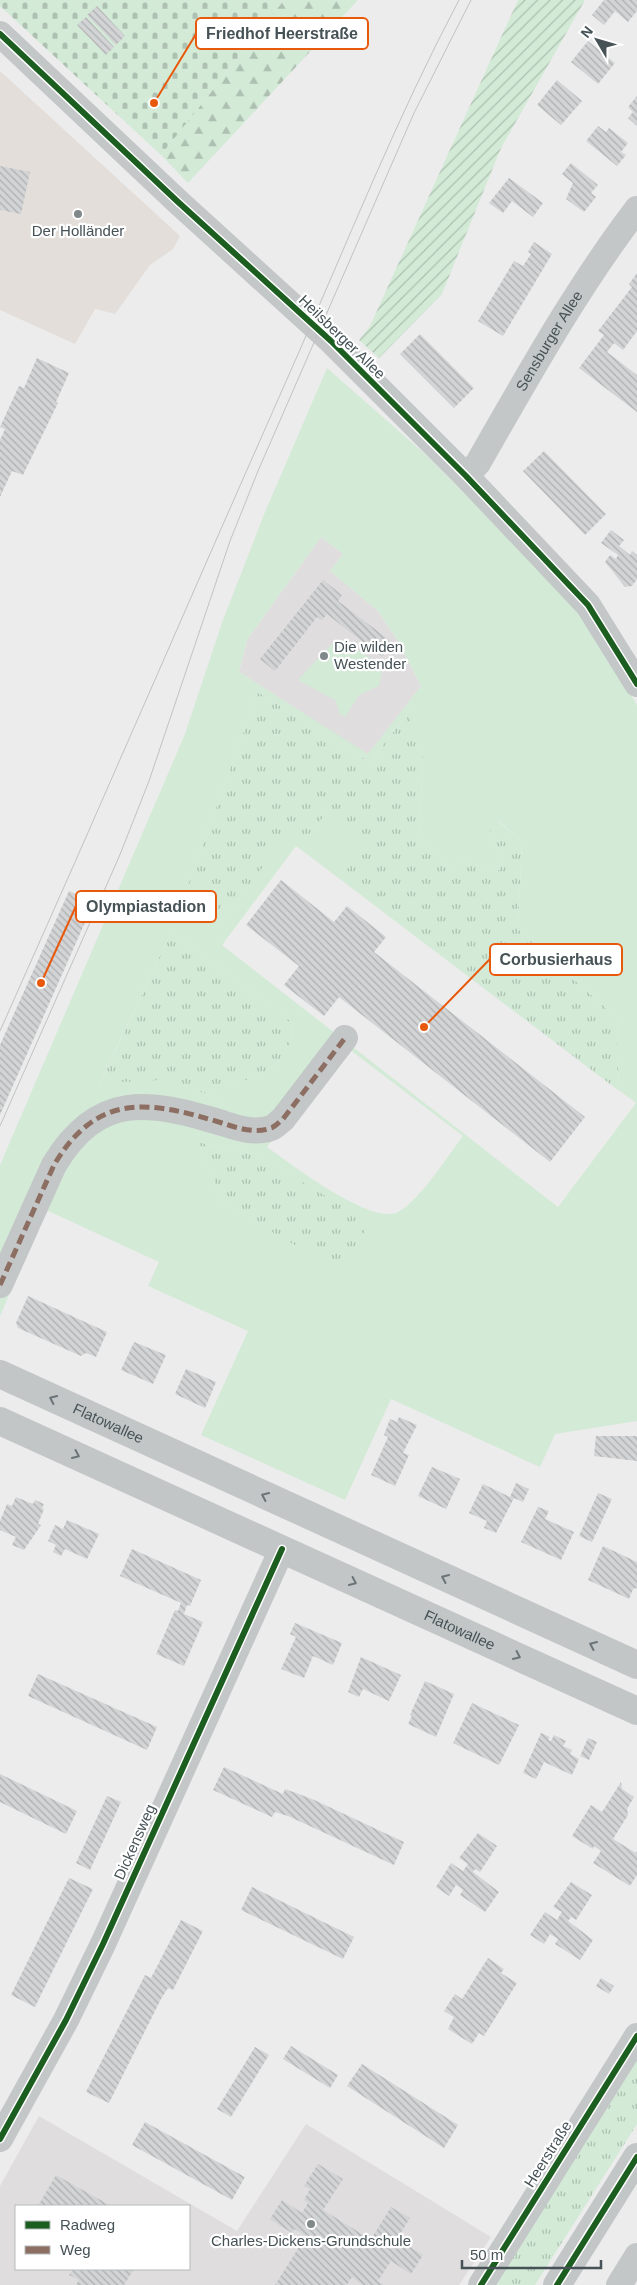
<svg xmlns="http://www.w3.org/2000/svg" width="637" height="2285" viewBox="0 0 637 2285" font-family="Helvetica,sans-serif">
  <style>
    .commercial { fill: #e3ded9 }
    .education { fill: #dfddde; fill-rule: evenodd }
    .grass { fill: url(#grass-tufts) }
    .forest { fill: url(#forest-firs) }
    .cemetery { fill: url(#cemetery-stones) }
    .park { fill: #d3ead7; fill-rule: evenodd }
    .garden { fill: url(#garden-furrows) }
    .building { fill: url(#building-back-hatch) }
    .lines { fill: none; stroke-linecap: round; stroke-linejoin: round }
    .minor { stroke: #c4c7c7; stroke-width: 26 }
    .major { stroke: #c2c6c7; stroke-width: 28 }
    .tram { stroke: #c0c2c2; stroke-width: 1 }
    .quiet { stroke: #8d6e63; stroke-width: 5; stroke-dasharray: 10 5; stroke-linecap: butt }
    .cycleway-casing { stroke: #fff; stroke-width: 9 }
    .cycleway { stroke: #1b5e20; stroke-width: 6 }
    .oneway { stroke: #6b7578 }
    .poi-dot { fill: #80888a; stroke: #fff; stroke-width: 2 }
    .labels { text-anchor: middle; stroke-width: 4.5; stroke-linejoin: round; paint-order: stroke }
    .poi-label { font-size: 15px; fill: #465256; stroke: #fff }
    .street-label { font-size: 15px; fill: #465256; stroke: #fff }
    .leader { fill: none; stroke: #e8590c; stroke-width: 2 }
    .callout-dot { fill: #e8590c; stroke: #fff; stroke-width: 2 }
    .callout { fill: #fff; stroke: #e8590c; stroke-width: 2 }
    .callout-label { font-size: 16px; text-anchor: middle; font-weight: bold; fill: #465256 }
  </style>
  <defs>
    <pattern id="grass-tufts" width="24" height="20" patternUnits="userSpaceOnUse" patternTransform="scale(1.25)"><rect width="24" height="20" fill="#d3ead7"/><path d="M3 7l-1-3M5 7V3M7 7l1-3M15 17l-1-3M17 17v-4M19 17l1-3" fill="none" stroke="#adc0b1"/></pattern>
    <pattern id="forest-firs" width="22" height="20" patternUnits="userSpaceOnUse" patternTransform="scale(1.25)"><rect width="22" height="20" fill="#d3ead7"/><path d="M5 1l3.5 6h-7zM16 11l3.5 6h-7z" fill="#adc0b1"/></pattern>
    <pattern id="cemetery-stones" width="16" height="16" patternUnits="userSpaceOnUse" patternTransform="scale(1.25)"><rect width="16" height="16" fill="#d3ead7"/><path d="M2 7V4a2 2 0 0 1 4 0v3zM10 15v-3a2 2 0 0 1 4 0v3z" fill="#adc0b1"/></pattern>
    <pattern id="garden-furrows" width="10" height="10" patternUnits="userSpaceOnUse" patternTransform="scale(1.25)"><rect width="10" height="10" fill="#d3ead7"/><path d="M-1 1l2-2M0 10L10 0M9 11l2-2" fill="none" stroke="#adc0b1"/></pattern>
    <pattern id="building-back-hatch" width="6" height="6" patternUnits="userSpaceOnUse" patternTransform="scale(1.25)"><rect width="6" height="6" fill="#d3d4d5"/><path d="M-1 5l2 2M0 0l6 6M5-1l2 2" fill="none" stroke="#adafb0"/></pattern>
  </defs>
  <rect width="100%" height="100%" fill="#edecec"/>
  <path class="commercial" d="M0,71L180,236L173,249L150,265L115,314L95,309L75,344L0,310Z"/>
  <g class="education">
    <path d="M321,537L343,554L330,571L378,611L398,641L421,686L368,755L239,672L247,640Z"/>
    <path d="M39,2116L237,2231L306,2124L491,2237L459,2285H0V2186ZM16,2206H189V2269H16Z"/>
  </g>
  <g class="grass">
    <path d="M258,692L370,762L410,710L412,711L415,740L423,757L419,839L452,869L462,859L496,873L504,863L489,829L497,820L522,842L518,929L617,1018L619,1091L340,879L327,812L306,839L292,829L220,924L184,896Z"/>
    <path d="M171,932L293,1023L291,1041L280,1061L256,1079L222,1083L220,1098L196,1091L100,1084Z"/>
    <path d="M198,1142L258,1155L370,1222L344,1274L223,1204Z"/>
    <path d="M637,2054V2124L535,2285H491Z"/>
  </g>
  <path class="forest" d="M284,0H358L188,183L161,155Z"/>
  <path class="cemetery" d="M0,0H284L161,155L0,6Z"/>
  <g class="park">
    <path d="M327,368L426,455L580,608L637,705V1421L555,1434L540,1467L391,1399L345,1500L201,1435L248,1331L148,1286L159,1262L46,1210L0,1316V1165L185,734L223,620L265,512ZM321,537L343,554L330,571L378,611L398,641L421,686L368,754L239,672L247,640ZM258,692L370,762L410,710L412,711L410,718L415,740L423,757L419,839L452,869L462,859L496,873L504,863L489,829L498,820L522,842L518,929L617,1018L619,1090L340,879L367,842L327,812L306,839L292,828L220,924L184,896ZM296,846L636,1103L558,1207L222,945ZM171,932L293,1023L291,1041L280,1061L256,1079L222,1083L219,1098L160,1080L100,1083ZM345,1046L463,1136C447,1157 420,1200 398,1212C371,1226 290,1163 267,1147ZM198,1142L258,1155L369,1222L344,1273L223,1204Z"/>
    <path d="M334,642C355,644 368,655 382,671L379,686L359,695L345,717L340,714L335,700L298,680Z"/>
  </g>
  <path class="garden" d="M518,0H585L501,148L442,294L379,358L359,340L370,326Z"/>
  <g class="building">
    <path d="M604,0H637V11L628,22L615,11L604,25L592,15Z"/>
    <path d="M97,6L125,36L116,45L87,15Z"/>
    <path d="M86,17L114,47L106,55L77,25Z"/>
    <path d="M588,41L615,63L598,84L571,62Z"/>
    <path d="M557,80L582,101L561,125L537,105Z"/>
    <path d="M637,96V126L628,118L633,112L628,107Z"/>
    <path d="M598,126L606,132L609,128L628,143L621,152L626,155L617,166L586,141Z"/>
    <path d="M571,163L598,185L591,193L596,197L584,212L566,199L573,183L562,174Z"/>
    <path d="M0,166L30,172L21,214L0,210Z"/>
    <path d="M509,178L543,203L533,217L512,201L503,213L489,203Z"/>
    <path d="M534,242L552,254L503,336L478,321L514,261L523,266L531,254L528,252Z"/>
    <path d="M637,273V331L623,350L614,343L607,352L637,375V412L579,368L604,335L598,331L632,287L629,284Z"/>
    <path d="M420,334L474,388L454,408L400,354Z"/>
    <path d="M37,358L69,373L56,402L58,403L23,475L12,471L0,497V440L5,429L0,427L19,386L24,388Z"/>
    <path d="M544,451L606,514L585,535L523,471Z"/>
    <path d="M611,530L624,540L619,546L630,555L632,551L637,555V579L632,586L625,587L605,562L610,555L616,559L618,555L601,543Z"/>
    <path d="M323,580L342,595L338,601L393,643L382,657L327,614L322,620L317,617L275,671L260,659Z"/>
    <path d="M281,880L334,922L347,906L386,937L374,952L585,1117L550,1162L339,997L324,1016L284,985L299,966L246,925Z"/>
    <path d="M69,891L94,902L0,1115V1045Z"/>
    <path d="M28,1296L107,1332L96,1357L86,1353L81,1356L18,1328L16,1323Z"/>
    <path d="M134,1342L166,1355L153,1384L121,1370Z"/>
    <path d="M186,1369L216,1382L205,1408L175,1394Z"/>
    <path d="M399,1417L417,1425L403,1453L409,1455L395,1486L371,1475L388,1437L384,1435L390,1419L397,1422Z"/>
    <path d="M596,1436H637V1461L594,1456Z"/>
    <path d="M432,1467L460,1479L446,1509L418,1496Z"/>
    <path d="M516,1483L529,1489L523,1502L514,1498L496,1533L484,1528L487,1521L469,1513L483,1484L510,1497Z"/>
    <path d="M598,1493L612,1499L592,1542L579,1536Z"/>
    <path d="M16,1497L33,1504L35,1500L44,1504L42,1508L44,1509L38,1524L41,1525L24,1550L12,1545L16,1537L0,1530V1521L7,1504L12,1506Z"/>
    <path d="M538,1507L549,1511L545,1519L574,1532L561,1560L521,1542Z"/>
    <path d="M67,1520L99,1534L87,1559L65,1549L61,1556L53,1552L56,1545L48,1541L55,1525L63,1529Z"/>
    <path d="M603,1546L637,1562V1588L633,1589L629,1599L588,1580Z"/>
    <path d="M132,1549L201,1580L190,1606L187,1605L184,1614L203,1622L184,1666L156,1654L175,1610L178,1611L181,1603L120,1576Z"/>
    <path d="M295,1623L342,1643L333,1665L313,1656L304,1678L281,1669L296,1637L290,1634Z"/>
    <path d="M361,1657L401,1675L389,1701L363,1689L359,1697L348,1692Z"/>
    <path d="M38,1674L157,1727L147,1750L28,1696Z"/>
    <path d="M425,1681L454,1694L436,1737L408,1724L412,1716L410,1715Z"/>
    <path d="M472,1703L519,1725L499,1765L453,1743Z"/>
    <path d="M541,1733L550,1737L548,1740L551,1741L554,1735L566,1741L563,1746L572,1750L570,1754L579,1759L572,1775L544,1762L536,1779L523,1773Z"/>
    <path d="M588,1738L597,1742L589,1760L580,1756Z"/>
    <path d="M224,1767L283,1794L285,1789L312,1799L404,1842L394,1865L288,1816L275,1812L272,1817L213,1790Z"/>
    <path d="M0,1774L77,1811L66,1834L0,1802Z"/>
    <path d="M621,1782L622,1789L634,1797L627,1809L628,1815L613,1839L636,1853L637,1851V1875L630,1886L593,1863L601,1851L594,1846L593,1849L572,1836L591,1805L602,1812Z"/>
    <path d="M107,1796L121,1802L90,1870L76,1863Z"/>
    <path d="M478,1833L497,1846L480,1872L475,1869L473,1872L499,1892L485,1912L460,1895L463,1890L456,1885L449,1896L436,1887L451,1863L463,1871L468,1864L459,1858Z"/>
    <path d="M69,1878L93,1889L35,2007L11,1995Z"/>
    <path d="M571,1882L592,1895L576,1920L571,1917L568,1921L593,1940L580,1960L555,1944L558,1939L550,1934L544,1944L530,1935L545,1912L557,1920L562,1912L553,1907Z"/>
    <path d="M252,1887L354,1937L343,1959L241,1910Z"/>
    <path d="M181,1920L203,1931L173,1990L168,1988L161,1999L109,2103L86,2092L145,1975L151,1978Z"/>
    <path d="M488,1958L504,1969L501,1973L517,1983L484,2036L479,2033L472,2044L448,2029L454,2017L444,2011L455,1994L462,1999Z"/>
    <path d="M601,1978L614,1986L609,1994L596,1986Z"/>
    <path d="M291,2046L338,2075L330,2088L283,2059Z"/>
    <path d="M255,2047L269,2055L231,2117L217,2109Z"/>
    <path d="M362,2064L458,2125L444,2148L347,2086Z"/>
    <path d="M145,2122L245,2177L232,2200L132,2145Z"/>
    <path d="M318,2164L343,2179L323,2210L373,2241L375,2237L373,2236L391,2207L410,2218L397,2239L423,2255L411,2274L391,2261L378,2281L384,2285H362L352,2277L347,2285H275L306,2236L294,2229L292,2233L270,2219L282,2200L302,2213L308,2203L304,2200L310,2189L304,2186Z"/>
    <path d="M56,2175L111,2206H38Z"/>
    <path d="M73,2269H134L124,2285H76L79,2280L69,2275Z"/>
  </g>
  <g class="lines">
    <g class="minor">
      <path d="M0,34L177,201L331,341L466,476L588,605L637,684"/>
      <path id="s1" d="M466,476L478,463C528,376 576,289 637,209"/>
      <path d="M0,1285L54,1165C98,1091 150,1101 222,1123C237,1128 255,1134 271,1128C275,1127 279,1122 283,1119L345,1038"/>
      <path d="M0,2139L66,2020L103,1944L282,1549"/>
      <path d="M481,2285L637,2036"/>
      <path d="M619,2285L637,2256"/>
    </g>
    <g class="major">
      <path id="s2" d="M0,1374L637,1665"/>
      <path id="s3" d="M0,1421L637,1711"/>
      <path d="M557,2285L637,2157"/>
    </g>
    <g class="tram">
      <path d="M0,1031C100,808 196,584 295,361C348,241 397,117 459,0"/>
      <path d="M0,1126L119,857L149,781L230,541L258,471L414,113L471,0"/>
    </g>
    <path class="quiet" d="M0,1285L54,1165C98,1091 150,1101 222,1123C237,1128 255,1134 271,1128C275,1127 279,1122 283,1119L345,1038"/>
    <defs>
      <g id="cycleway">
        <path d="M0,34L177,201L331,341L466,476L588,605L637,684"/>
        <path d="M0,2139L66,2020L103,1944L282,1549"/>
        <path d="M481,2285L637,2036"/>
        <path d="M557,2285L637,2157"/>
      </g>
    </defs>
    <use href="#cycleway" class="cycleway-casing"/>
    <use href="#cycleway" class="cycleway"/>
  </g>
  <defs><path id="oneway-chevron" d="M-2-3.5L2.5 0L-2 3.5" fill="none" stroke-width="1.6" stroke-linecap="round" stroke-linejoin="round" transform="scale(1.25)"/></defs>
  <g class="oneway">
    <use href="#oneway-chevron" transform="translate(53 1399) rotate(-155)"/>
    <use href="#oneway-chevron" transform="translate(76 1455) rotate(24)"/>
    <use href="#oneway-chevron" transform="translate(265 1496) rotate(-155)"/>
    <use href="#oneway-chevron" transform="translate(445 1578) rotate(-156)"/>
    <use href="#oneway-chevron" transform="translate(353 1582) rotate(25)"/>
    <use href="#oneway-chevron" transform="translate(593 1645) rotate(-156)"/>
    <use href="#oneway-chevron" transform="translate(517 1656) rotate(25)"/>
  </g>
  <g class="poi-dot">
    <circle cx="78" cy="214" r="5"/>
    <circle cx="324" cy="656" r="5"/>
    <circle cx="311" cy="2224" r="5"/>
  </g>
  <g class="labels">
    <g class="poi-label">
      <text x="78" y="236">Der Holländer</text>
      <text x="334" y="652" text-anchor="start">Die wilden<tspan x="334" dy="17">Westender</tspan></text>
      <text x="311" y="2246">Charles-Dickens-Grundschule</text>
    </g>
    <g class="street-label">
      <text transform="translate(342 337) rotate(44)" y="5">Heilsberger Allee</text>
      <text dy="5" stroke="none"><textPath href="#s1" startOffset="159">Sensburger Allee</textPath></text>
      <text dy="5" stroke="none"><textPath href="#s2" startOffset="119">Flatowallee</textPath></text>
      <text dy="5" stroke="none"><textPath href="#s3" startOffset="505">Flatowallee</textPath></text>
      <text transform="translate(135 1842) rotate(-66)" y="5">Dickensweg</text>
      <text transform="translate(548 2154) rotate(-58)" y="5">Heerstraße</text>
    </g>
  </g>
  <path class="leader" d="M154 103L196 34M41 983L76 906M424 1027L490 959"/>
  <g class="callout-dot">
    <circle cx="154" cy="103" r="5"/>
    <circle cx="41" cy="983" r="5"/>
    <circle cx="424" cy="1027" r="5"/>
  </g>
  <g class="callout">
    <rect x="196" y="18" width="172" height="31" rx="5"/>
    <rect x="76" y="891" width="140" height="31" rx="5"/>
    <rect x="490" y="944" width="132" height="31" rx="5"/>
  </g>
  <g class="callout-label">
    <text x="282" y="39">Friedhof Heerstraße</text>
    <text x="146" y="912">Olympiastadion</text>
    <text x="556" y="965">Corbusierhaus</text>
  </g>
  <rect x="15" y="2205" width="175" height="65" fill="#ffffff" stroke="#b5babb"/>
  <rect x="25" y="2221" width="25" height="8" fill="#1b5e20" stroke="#b5babb"/>
  <text x="60" y="2230" font-size="15" fill="#465256">Radweg</text>
  <rect x="25" y="2246" width="25" height="8" fill="#8d6e63" stroke="#b5babb"/>
  <text x="60" y="2255" font-size="15" fill="#465256">Weg</text>
  <g transform="translate(597 40) rotate(308)" stroke="#ffffff" stroke-width="4" paint-order="stroke">
  <path d="M0-4L9 19L0 12L-9 19Z" fill="#465256"/>
  <text y="-8" font-size="14" font-weight="bold" text-anchor="middle" fill="#465256">N</text>
  </g>
  <path d="M462 2260v8h139v-8" fill="none" stroke="#465256" stroke-width="2.5"/>
  <text x="470" y="2260" font-size="15" fill="#465256" stroke="#ffffff" stroke-width="4" paint-order="stroke">50 m</text>
</svg>
